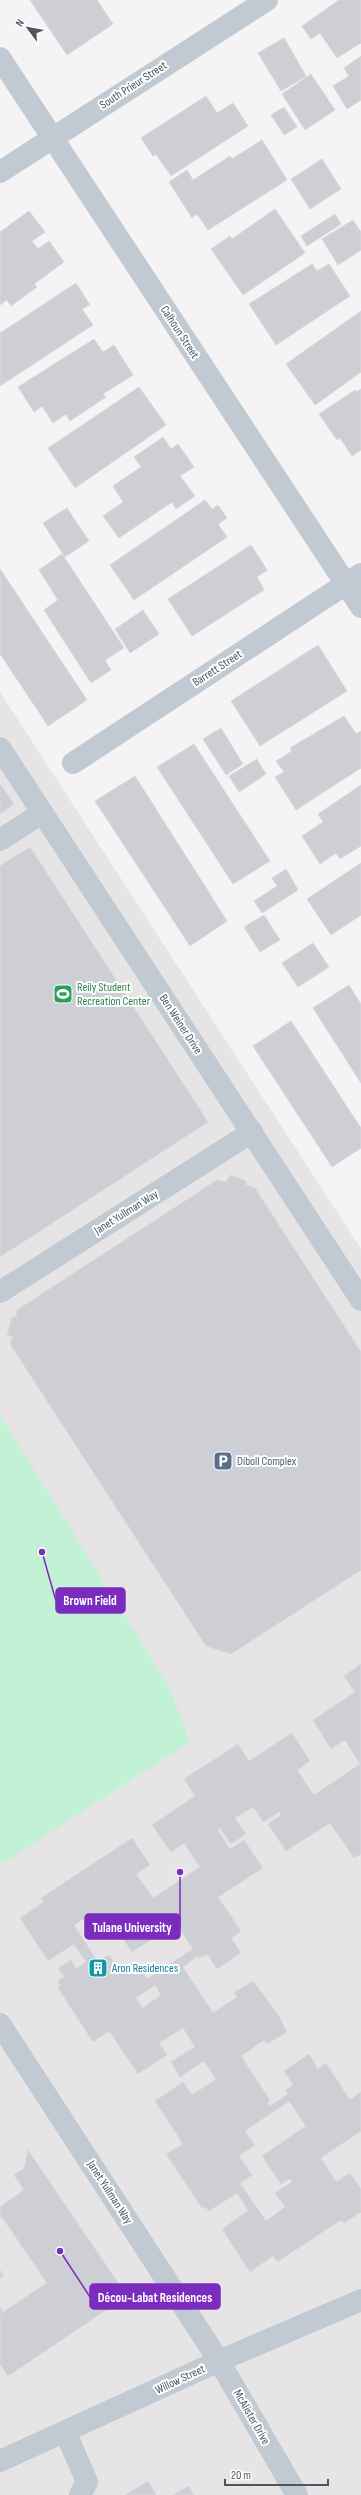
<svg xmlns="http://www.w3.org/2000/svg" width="361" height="2495" viewBox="0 0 361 2495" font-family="'Sofia Sans Condensed',sans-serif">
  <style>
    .education { fill: #e6e4e5 }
    .green { fill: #c3f1d5 }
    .building { fill: #cdcfd5; stroke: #d7d9de; fill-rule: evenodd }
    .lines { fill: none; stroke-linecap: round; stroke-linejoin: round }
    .minor { stroke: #c1cad2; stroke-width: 22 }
    .labels { text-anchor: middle; stroke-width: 4; stroke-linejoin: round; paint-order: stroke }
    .street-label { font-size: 12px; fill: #4a5661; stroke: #fff }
    .leisure-label { font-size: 12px; fill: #27864d; stroke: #fff; text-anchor: start }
    .service-label { font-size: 12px; fill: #4e5e75; stroke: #fff; text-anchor: start }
    .culture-label { font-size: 12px; fill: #0d838f; stroke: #fff; text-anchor: start }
    .leader { fill: none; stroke: #7b2cbf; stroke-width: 1.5 }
    .callout-dot { fill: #7b2cbf; stroke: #fff; stroke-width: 1.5 }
    .callout { fill: #7b2cbf; stroke: #7b2cbf; stroke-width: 1.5 }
    .callout-label { font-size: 13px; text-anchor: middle; font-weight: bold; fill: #fff }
  </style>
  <rect width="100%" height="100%" fill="#f5f3f3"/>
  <path class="education" d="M0,692L361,1249V2495H0Z"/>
  <path class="green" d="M0,1415L170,1688L190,1742L0,1865Z"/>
  <g class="building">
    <path d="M30,0H97L113,24L67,55Z"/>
    <path d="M339,0H361V43L337,58L320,33L311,39L302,26Z"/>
    <path d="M284,38L306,76L281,91L258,53Z"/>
    <path d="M361,56V100L347,109L333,86L349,76L344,68Z"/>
    <path d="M311,74L335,110L305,130L282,94Z"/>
    <path d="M206,96L217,113L233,103L248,126L171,176L156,154L153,156L141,138Z"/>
    <path d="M284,107L297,127L284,135L271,115Z"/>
    <path d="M262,140L287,180L208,230L197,214L192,218L169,182L187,170L193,180L230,156L232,159Z"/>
    <path d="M322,159L341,189L310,209L291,179Z"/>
    <path d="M275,209L305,253L243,295L211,249L230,236L232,239Z"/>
    <path d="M29,211L45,232L32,241L38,249L49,241L64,262L34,284L37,287L11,306L7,300L0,305V232Z"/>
    <path d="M335,214L341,224L307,246L301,236Z"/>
    <path d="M353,220L361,232V250L338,265L322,239Z"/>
    <path d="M312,264L317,271L329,264L350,296L276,345L249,304Z"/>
    <path d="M76,283L90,305L82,309L93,325L0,386V333Z"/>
    <path d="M361,311V372L315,405L286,364Z"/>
    <path d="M94,339L103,352L114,345L133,375L103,394L106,397L70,421L66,414L53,423L42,406L34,412L18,387Z"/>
    <path d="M139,387L166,425L75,488L48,448Z"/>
    <path d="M361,389V450L352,456L340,438L337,440L319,414L355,390L356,392Z"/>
    <path d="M163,437L171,449L178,444L194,467L180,476L195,496L176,509L172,502L119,538L103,516L123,502L113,486L141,467L134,457Z"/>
    <path d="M205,500L212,509L218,505L227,518L218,524L227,537L134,600L110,565Z"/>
    <path d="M67,508L89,541L65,557L43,523Z"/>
    <path d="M251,545L267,570L257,577L264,590L192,636L168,599Z"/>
    <path d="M62,554L124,648L105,660L111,670L91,683L44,610L58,600L39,570Z"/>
    <path d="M0,569L87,700L48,726L0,654Z"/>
    <path d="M143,610L159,634L130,653L115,629Z"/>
    <path d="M318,645L347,691L260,746L231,701Z"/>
    <path d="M344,716L356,734L361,731V768L296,810L275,777L284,772L276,761L292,751L290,748Z"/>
    <path d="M221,728L243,764L226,775L203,739Z"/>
    <path d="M194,744L270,861L233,884L157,767Z"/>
    <path d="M257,759L266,774L239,792L229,776Z"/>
    <path d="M135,776L227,921L190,946L95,801Z"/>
    <path d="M0,784L14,804L0,814Z"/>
    <path d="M361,785V846L340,859L336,853L320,864L302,836L323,822L318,814Z"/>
    <path d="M30,847L208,1122L0,1257V866Z"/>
    <path d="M361,863V915L331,935L307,899Z"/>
    <path d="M286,869L298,890L262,913L254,901L277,886L272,878Z"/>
    <path d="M264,915L280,940L260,952L244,927Z"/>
    <path d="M313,943L329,967L298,987L282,963Z"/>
    <path d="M349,985L361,1004V1083L313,1008Z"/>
    <path d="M291,1021L361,1128V1148L332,1167L253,1046Z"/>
    <path d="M230,1175L246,1181V1185L255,1188L361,1352V1570L231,1654L206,1646L10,1344L13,1337L7,1335L12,1317H16L17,1310L217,1180L226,1182Z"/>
    <path d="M361,1664V1854L354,1858L330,1823L286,1851L268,1824L281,1815L279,1812L263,1822L253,1807L235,1818L246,1834L231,1844L220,1828L217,1829L230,1849L244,1840L263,1868L218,1897L241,1931L231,1938L241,1953L217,1969L207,1954L199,1958L198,1956L183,1967L213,2013L237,1997L234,1993L253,1981L279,2016L287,2032L267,2044L264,2040L241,2056L270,2100L267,2102L270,2106L288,2094L285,2090L293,2085L284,2071L309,2054L318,2069L326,2063L350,2100L361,2092V2131L321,2158L336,2182L350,2173L361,2189V2212L344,2223L341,2220L277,2262L273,2256L250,2272L222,2229L248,2211L237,2193L209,2211L205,2207L202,2208L166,2154L183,2144L155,2101L183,2082L192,2095L216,2079L204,2061L180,2077L171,2062L195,2047L183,2028L159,2043L167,2055L138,2074L109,2031L93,2042L58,1988L60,1986L58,1981L64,1977L58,1968L71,1960L76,1969L86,1962L74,1944L48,1961L20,1918L44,1902L41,1898L132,1838L150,1865L136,1874L153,1898L200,1867L184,1843L171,1852L152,1825L195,1796L184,1779L238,1744L249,1761L292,1733L310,1761L297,1770L314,1795L360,1764L345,1740L331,1749L313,1720L355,1692L344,1676ZM93,1913L102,1927L118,1917L120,1919L113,1924L132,1952L176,1924L193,1949L147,1979L137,1964L121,1974L109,1955L98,1962L74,1925ZM155,1985L161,1995L143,2008L136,1998ZM289,2101L306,2126L262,2156L281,2184L290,2179L292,2182L275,2193L285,2207L266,2221L240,2183L252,2175L239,2156L255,2145L245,2131Z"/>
    <path d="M28,2150L127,2296L8,2376L0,2364V2307L3,2312L47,2283L2,2217L0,2218V2207L24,2190L14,2175L24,2168Z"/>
    <path d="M0,2270L4,2275L0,2278Z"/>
    <path d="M148,2481L156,2495H125Z"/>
    <path d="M189,2486L194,2495H173Z"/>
  </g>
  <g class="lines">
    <g class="minor">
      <path d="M0,58L361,607"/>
      <path d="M0,172L267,0"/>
      <path d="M0,748L361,1300"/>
      <path d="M73,763L361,574"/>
      <path d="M0,840L42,813"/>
      <path d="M0,1292L252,1132"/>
      <path d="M0,2024L219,2361L297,2495"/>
      <path d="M65,2431L87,2482L80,2495"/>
      <path d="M0,2461L219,2361L361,2300"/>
    </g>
  </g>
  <defs>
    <symbol id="stadium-square" viewBox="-11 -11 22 22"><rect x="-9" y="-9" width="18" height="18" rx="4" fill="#2e9e5b" stroke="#fff"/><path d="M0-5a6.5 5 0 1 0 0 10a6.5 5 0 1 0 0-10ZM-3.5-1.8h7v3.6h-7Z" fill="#fff"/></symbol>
    <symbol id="parking-square" viewBox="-11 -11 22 22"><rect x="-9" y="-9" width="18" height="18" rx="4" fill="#5c6f8a" stroke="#fff"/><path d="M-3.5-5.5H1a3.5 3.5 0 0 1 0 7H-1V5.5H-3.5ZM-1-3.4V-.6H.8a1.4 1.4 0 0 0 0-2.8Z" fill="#fff"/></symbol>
    <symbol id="building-square" viewBox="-11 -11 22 22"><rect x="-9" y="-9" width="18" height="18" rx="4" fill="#0f9aa8" stroke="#fff"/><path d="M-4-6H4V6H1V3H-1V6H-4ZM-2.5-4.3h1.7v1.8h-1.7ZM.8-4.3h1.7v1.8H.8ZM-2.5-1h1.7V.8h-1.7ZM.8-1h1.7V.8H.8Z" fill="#fff"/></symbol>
  </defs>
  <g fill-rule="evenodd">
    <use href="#stadium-square" x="52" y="983" width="22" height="22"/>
    <use href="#parking-square" x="212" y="1450" width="22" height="22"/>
    <use href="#building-square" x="87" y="1957" width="22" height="22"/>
  </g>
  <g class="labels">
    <g class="street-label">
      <text transform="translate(133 85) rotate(-33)" y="4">South Prieur Street</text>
      <text transform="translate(180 332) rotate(57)" y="4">Calhoun Street</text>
      <text transform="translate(217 668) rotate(-33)" y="4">Barrett Street</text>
      <text transform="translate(181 1024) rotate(57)" y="4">Ben Weiner Drive</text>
      <text transform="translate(126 1212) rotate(-32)" y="4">Janet Yullman Way</text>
      <text transform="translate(110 2192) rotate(57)" y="4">Janet Yullman Way</text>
      <text transform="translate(180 2379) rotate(-25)" y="4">Willow Street</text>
      <text transform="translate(252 2417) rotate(60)" y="4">McAlister Drive</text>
    </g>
    <g class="leisure-label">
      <text x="77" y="991">Reily Student<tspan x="77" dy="14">Recreation Center</tspan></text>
    </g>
    <g class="service-label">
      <text x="237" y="1465">Diboll Complex</text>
    </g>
    <g class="culture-label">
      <text x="112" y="1972">Aron Residences</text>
    </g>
  </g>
  <path class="leader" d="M42 1552L56 1601M180 1872L180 1927M60 2251L90 2297"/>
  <g class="callout-dot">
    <circle cx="42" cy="1552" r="4"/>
    <circle cx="180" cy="1872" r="4"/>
    <circle cx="60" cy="2251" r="4"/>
  </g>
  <g class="callout">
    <rect x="56" y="1588" width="69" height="25" rx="4"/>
    <rect x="85" y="1914" width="95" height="25" rx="4"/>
    <rect x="90" y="2284" width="130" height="25" rx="4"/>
  </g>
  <g class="callout-label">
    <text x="90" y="1605">Brown Field</text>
    <text x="132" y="1932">Tulane University</text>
    <text x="155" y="2302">Décou-Labat Residences</text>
  </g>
  <g transform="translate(28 28) rotate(302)" stroke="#ffffff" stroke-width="3" paint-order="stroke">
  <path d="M0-3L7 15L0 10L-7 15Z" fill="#4a5661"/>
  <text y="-6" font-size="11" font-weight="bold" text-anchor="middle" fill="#4a5661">N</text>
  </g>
  <path d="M225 2479v6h103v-6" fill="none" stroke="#4a5661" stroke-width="2"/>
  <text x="231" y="2479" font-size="12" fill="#4a5661" stroke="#ffffff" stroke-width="3" paint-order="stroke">20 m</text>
</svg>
